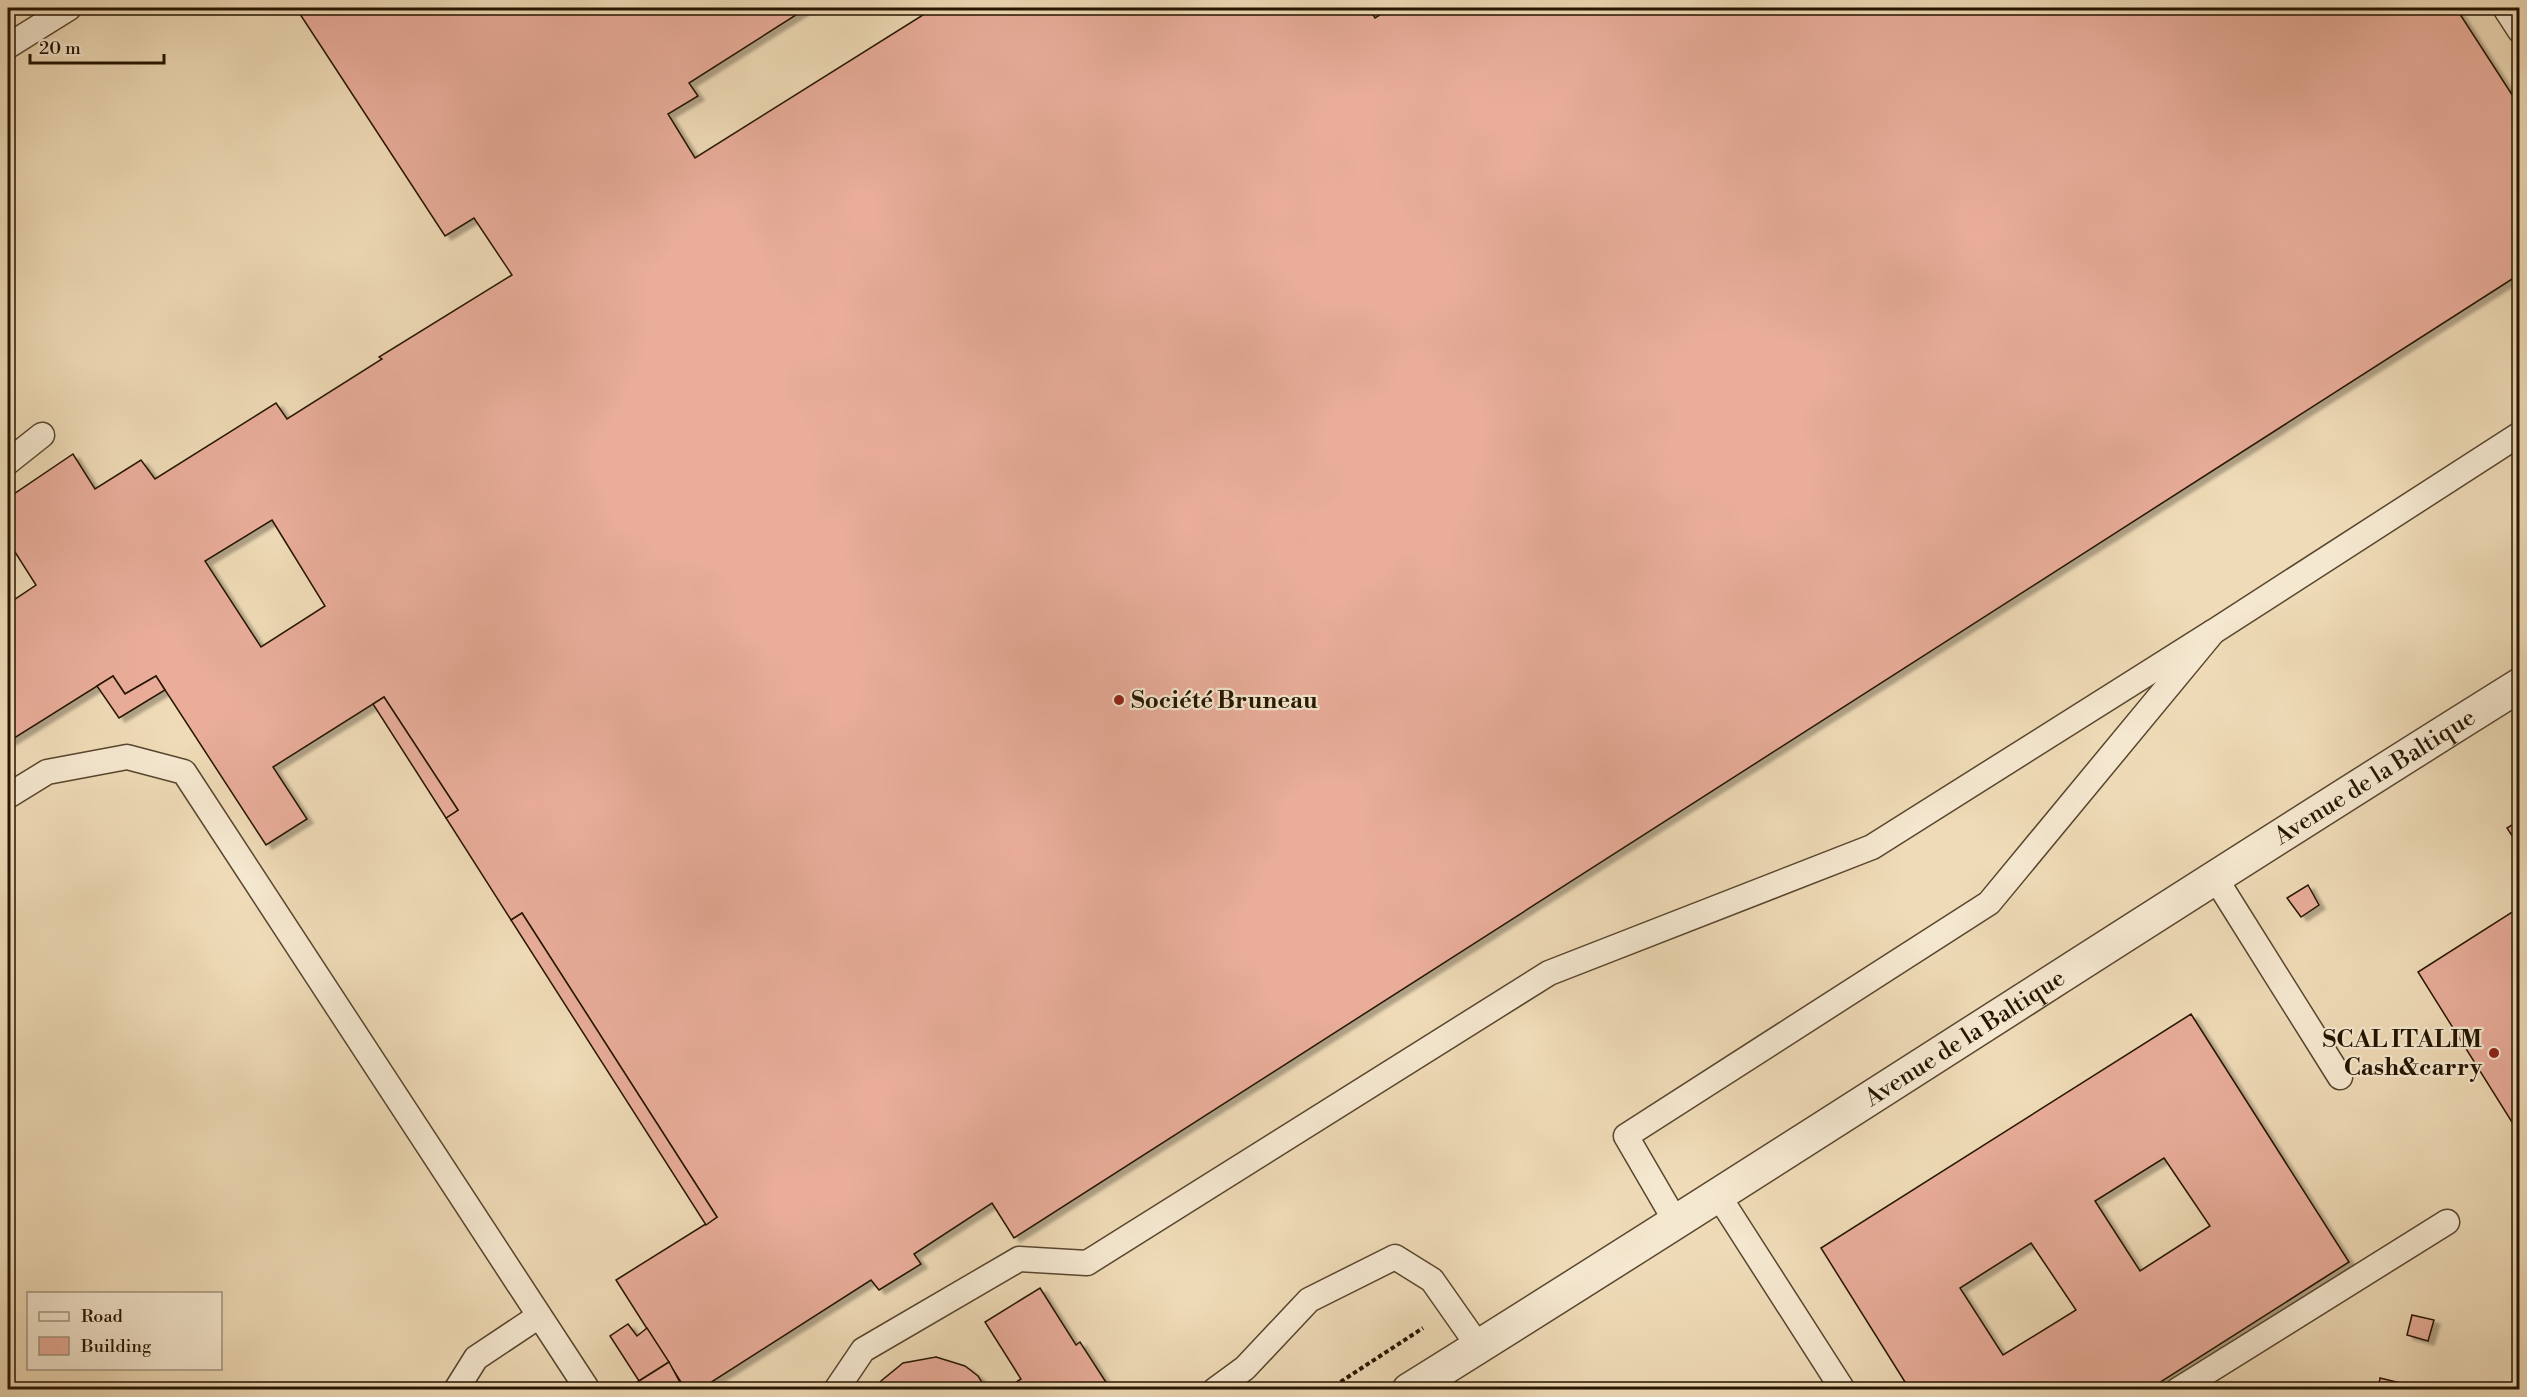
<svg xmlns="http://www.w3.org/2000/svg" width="2527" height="1397" viewBox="0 0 2527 1397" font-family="'Libre Bodoni',serif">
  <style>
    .building { fill: #e9ad9a; stroke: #251500; stroke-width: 1.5; fill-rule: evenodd; filter: url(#shadow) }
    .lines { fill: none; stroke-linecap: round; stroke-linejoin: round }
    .service-casing { stroke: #58462e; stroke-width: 27 }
    .minor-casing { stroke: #58462e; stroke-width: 36 }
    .path { stroke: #251500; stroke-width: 4; stroke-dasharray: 4.5 3; stroke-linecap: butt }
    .service { stroke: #f5e8d0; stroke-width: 24 }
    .minor { stroke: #f5e8d0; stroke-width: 33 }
    .poi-dot { fill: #8f2418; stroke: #f5e8d0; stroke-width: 2 }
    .labels { text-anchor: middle; stroke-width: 4.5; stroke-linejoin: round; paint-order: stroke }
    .poi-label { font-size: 24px; font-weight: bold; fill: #251500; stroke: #f5e8d0; text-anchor: start }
    .street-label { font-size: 24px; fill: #251500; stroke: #f5e8d0 }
  </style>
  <defs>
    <filter id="shadow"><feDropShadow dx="6" dy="4" stdDeviation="1.5" flood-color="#0004"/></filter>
  </defs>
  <rect width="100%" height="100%" fill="#efdbb7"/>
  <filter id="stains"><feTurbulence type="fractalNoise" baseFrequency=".00333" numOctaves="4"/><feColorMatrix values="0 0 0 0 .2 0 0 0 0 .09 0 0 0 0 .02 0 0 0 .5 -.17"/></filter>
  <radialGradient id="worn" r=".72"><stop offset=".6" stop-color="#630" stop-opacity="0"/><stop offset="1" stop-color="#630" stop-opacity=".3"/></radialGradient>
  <g class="building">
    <path d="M296,8H807L689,83L698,96L668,114L695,158L934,8H1369L1375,18L1391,8H2456L2520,107V274L1014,1238L992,1203L914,1254L921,1264L879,1290L871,1280L699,1390H686L616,1280L717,1217L522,913L511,920L446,818L458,810L384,697L273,767L307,819L266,845L156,676L125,694L113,676L8,742V604L36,585L8,541V498L73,454L95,489L141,460L155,479L276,403L287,419L382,359L379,357L512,275L474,218L445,236ZM272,520L325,606L261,647L205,561Z"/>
    <path d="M113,676L125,694L156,676L165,690L119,718L97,686Z"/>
    <path d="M384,697L458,810L446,818L373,704Z"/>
    <path d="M2520,820V848L2507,828Z"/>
    <path d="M2308,885L2319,905L2301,917L2287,898Z"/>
    <path d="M2520,907V1135L2418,972Z"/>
    <path d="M522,913L717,1217L706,1225L511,920Z"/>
    <path d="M2191,1014L2349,1262L2148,1390H1910L1821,1248ZM2164,1158L2210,1226L2140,1271L2095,1201ZM2031,1243L2076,1310L2003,1355L1960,1288Z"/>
    <path d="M1040,1288L1076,1345L1080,1342L1111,1390H1004L1021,1379L985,1322Z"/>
    <path d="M2412,1315L2434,1320L2428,1341L2407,1335Z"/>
    <path d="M628,1324L637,1336L647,1328L669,1362L639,1381L610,1336Z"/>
    <path d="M936,1357L965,1366L978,1376L987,1390H876L881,1381L903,1363Z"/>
    <path d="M669,1362L684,1390H625L639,1381Z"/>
    <path d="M2380,1378L2429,1390H2378Z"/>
  </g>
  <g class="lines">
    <defs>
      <g id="service">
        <path d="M2505,8L2520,31"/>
        <path d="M8,46L69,8"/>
        <path d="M8,462L42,435"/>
        <path d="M8,796L47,772L127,757L184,772L586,1387"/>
        <path d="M2214,876L2340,1077"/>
        <path d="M1718,1195L1843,1390"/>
        <path d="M1676,1222L1626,1136L1989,903L2213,632L2520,434"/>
        <path d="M456,1390L476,1358L539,1316"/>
        <path d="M836,1390L863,1350L1019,1259L1087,1263L1549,973L1872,847L2213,632"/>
        <path d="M1215,1390L1245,1368L1309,1300L1395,1257L1432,1280L1479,1347"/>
        <path d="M2178,1390L2447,1222"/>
      </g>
      <g id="minor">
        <path id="s1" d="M1409,1390C1782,1158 2148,917 2520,685"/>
      </g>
    </defs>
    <use href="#service" class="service-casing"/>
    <use href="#minor" class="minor-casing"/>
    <path class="path" d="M1328,1390L1423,1328"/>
    <use href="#service" class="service"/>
    <use href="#minor" class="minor"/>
  </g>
  <g class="poi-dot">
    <circle cx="1119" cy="700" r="6"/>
    <circle cx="2494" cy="1053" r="6"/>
  </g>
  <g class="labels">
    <g class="poi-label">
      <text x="1131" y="708">Société Bruneau</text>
      <text x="2482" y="1047" text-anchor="end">SCAL ITALIM<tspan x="2482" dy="28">Cash&amp;carry</tspan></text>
    </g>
    <g class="street-label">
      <text dy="8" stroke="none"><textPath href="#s1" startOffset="1144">Avenue de la Baltique</textPath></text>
      <text dy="8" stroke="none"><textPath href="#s1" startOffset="658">Avenue de la Baltique</textPath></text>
    </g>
  </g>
  <rect width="2527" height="1397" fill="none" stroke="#efdbb7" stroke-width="30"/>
  <rect x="9" y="9" width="2509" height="1379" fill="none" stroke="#251500" stroke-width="3"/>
  <rect x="15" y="15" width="2497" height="1367" fill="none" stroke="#251500" stroke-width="1.5"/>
  <rect x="27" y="1292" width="195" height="78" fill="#f5e8d0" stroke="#a2947d" stroke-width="1.5"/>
  <rect x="39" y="1312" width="30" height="9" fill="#f5e8d0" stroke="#a2947d" stroke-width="1.5"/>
  <text x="81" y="1322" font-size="18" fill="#251500">Road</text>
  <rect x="39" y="1337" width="30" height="18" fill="#e9ad9a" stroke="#a2947d" stroke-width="1.5"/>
  <text x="81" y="1352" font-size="18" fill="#251500">Building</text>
  <path d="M30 54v9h134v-9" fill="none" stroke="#251500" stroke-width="3"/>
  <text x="39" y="54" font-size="18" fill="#251500" stroke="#f5e8d0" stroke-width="4.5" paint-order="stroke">20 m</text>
  <rect width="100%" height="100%" filter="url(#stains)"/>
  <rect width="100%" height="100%" fill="url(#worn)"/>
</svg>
